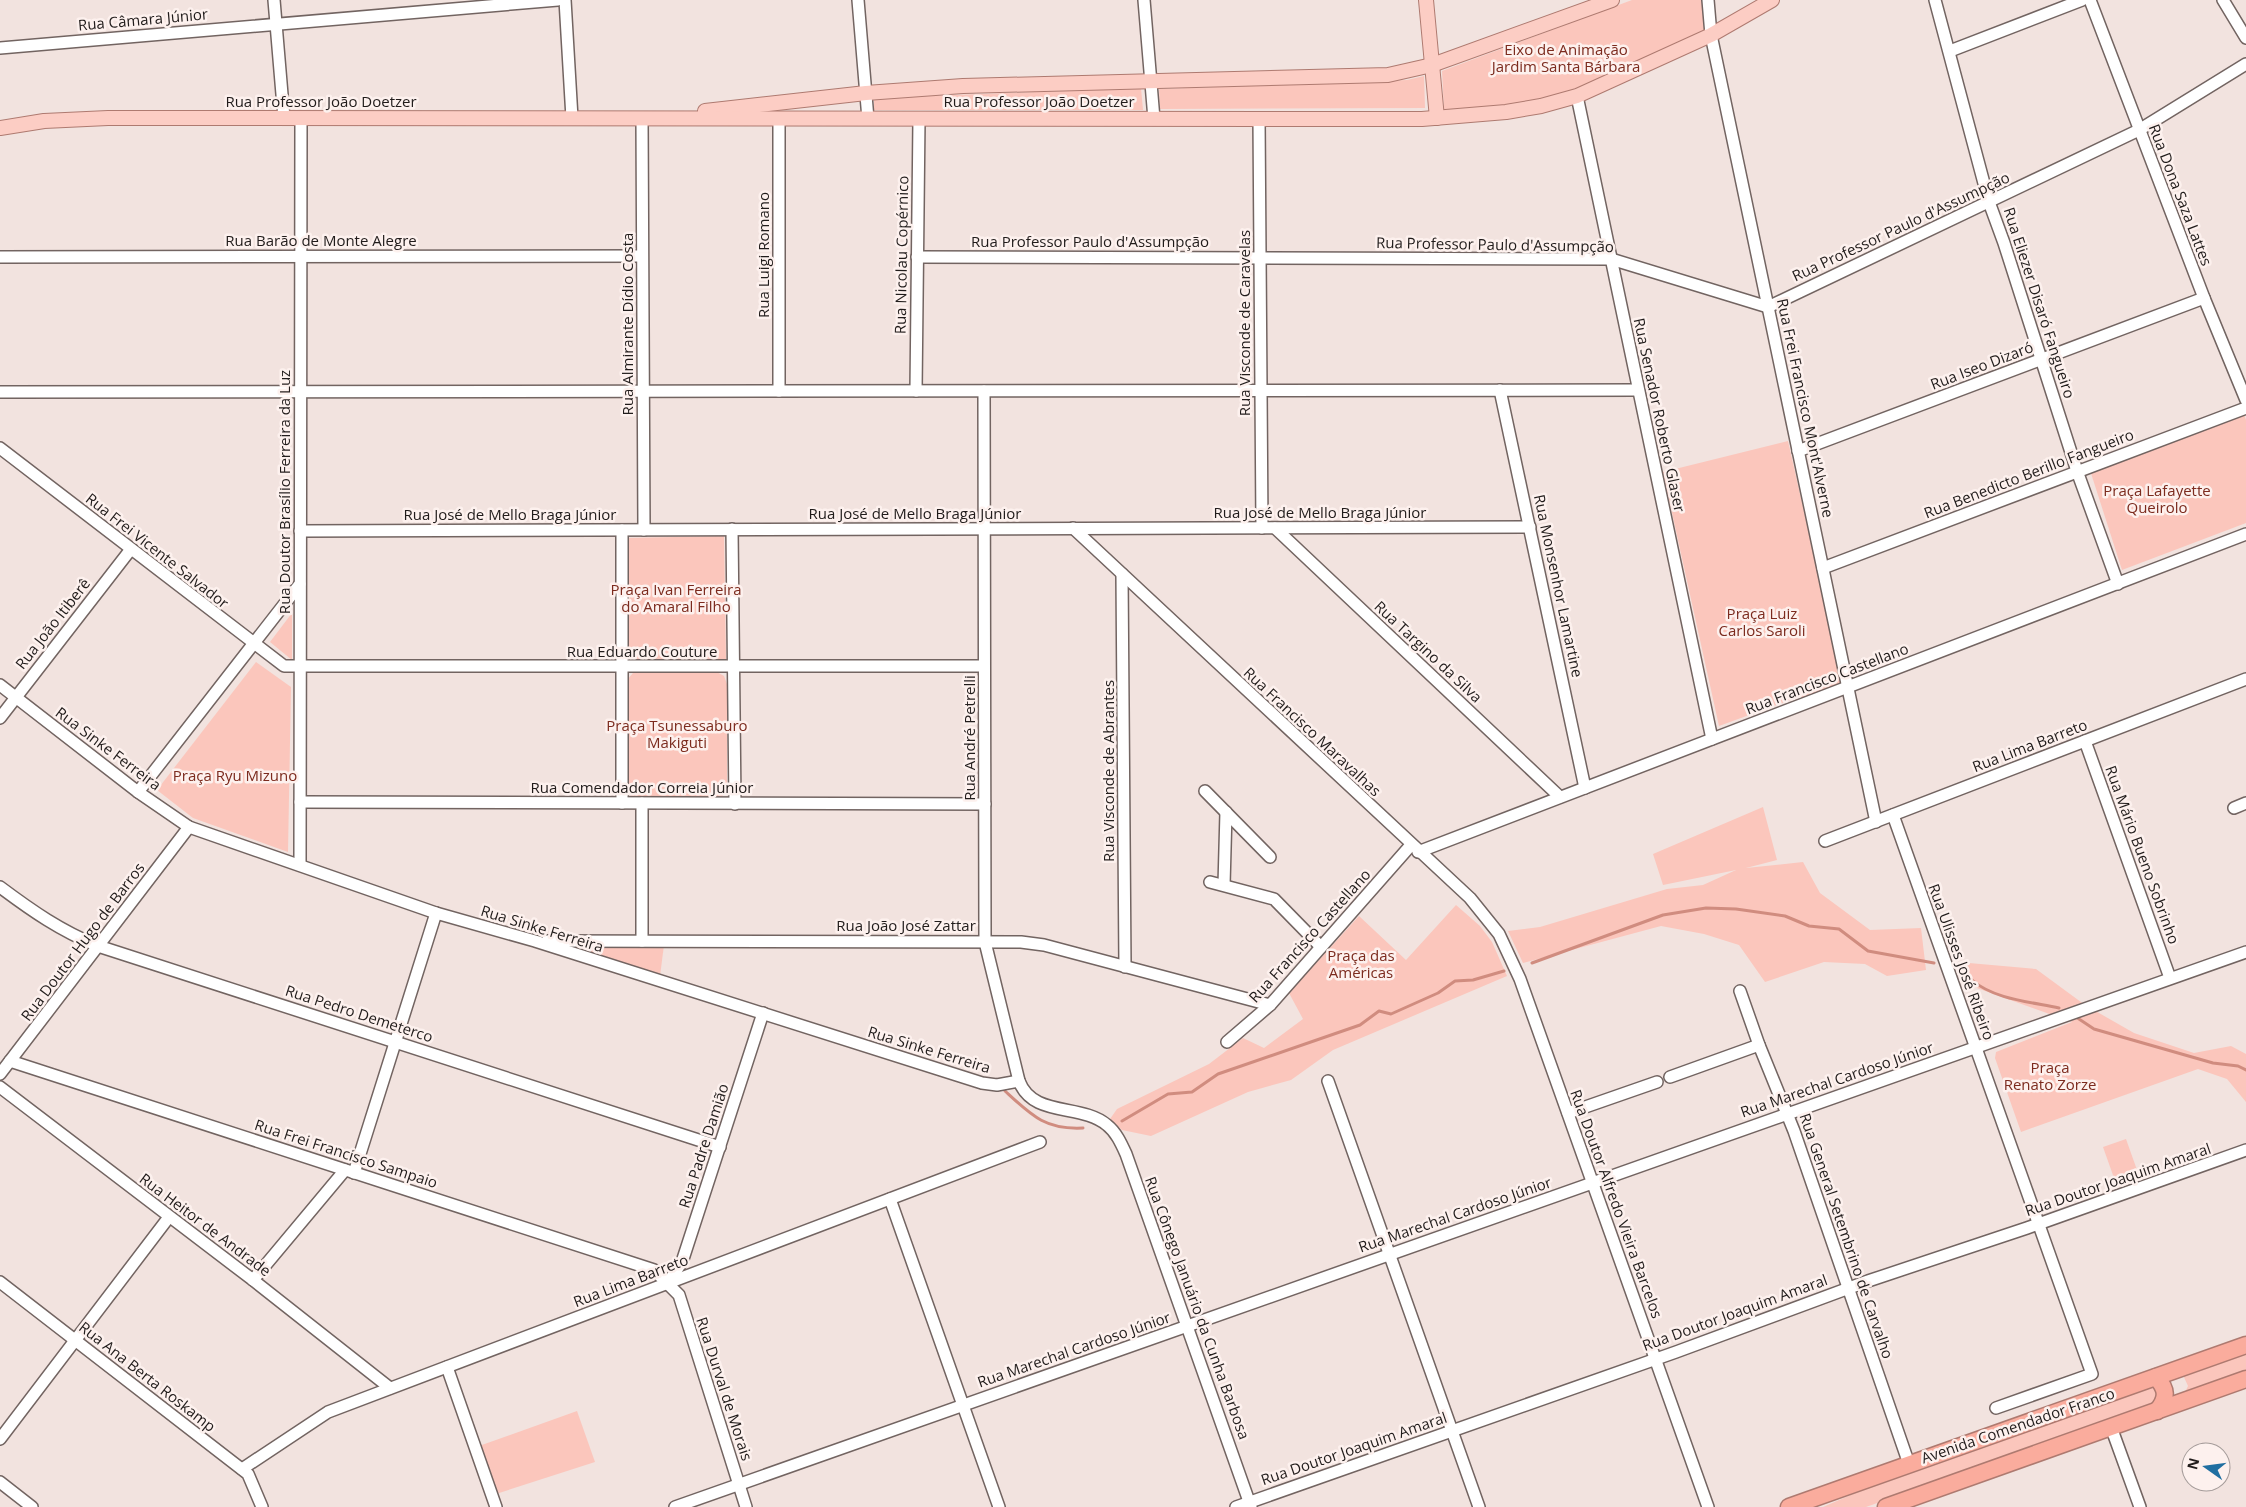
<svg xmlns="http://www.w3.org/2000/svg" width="2246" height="1507" viewBox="0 0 2246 1507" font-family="'Open Sans',sans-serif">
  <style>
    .green { fill: #fbc6bc }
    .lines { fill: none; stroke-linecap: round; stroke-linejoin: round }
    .stream { stroke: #d08c7f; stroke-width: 3 }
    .minor-casing { stroke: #726461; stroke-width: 14 }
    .major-casing { stroke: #ae7a70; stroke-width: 16 }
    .highway-casing { stroke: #ae7a70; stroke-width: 19 }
    .minor { stroke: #fff; stroke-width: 11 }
    .major { stroke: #fccdc4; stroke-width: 14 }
    .highway { stroke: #faac9d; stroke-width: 16 }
    .labels { text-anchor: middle; stroke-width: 5; stroke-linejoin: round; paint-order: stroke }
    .street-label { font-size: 15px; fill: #211c1b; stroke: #fdf1ee }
    .park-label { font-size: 15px; fill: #7c2b1e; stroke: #fdf1ee }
  </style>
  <rect width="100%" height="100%" fill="#f2e3df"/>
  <g class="green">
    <path d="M1632,0H1702L1705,30L1578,89L1517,104L1444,111L1442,71Z"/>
    <path d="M1424,76L1425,108L1160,109L1159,89L1407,80Z"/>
    <path d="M1141,88L1143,110H874V98Z"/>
    <path d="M2244,414L2246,420V523L2122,570L2089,467Z"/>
    <path d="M1788,441L1843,684L1803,700L1801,696L1719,726L1663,472Z"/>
    <path d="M724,536L726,660L628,662L626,538Z"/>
    <path d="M292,613V660L270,642Z"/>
    <path d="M256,662L291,687L288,852L193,818L157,790Z"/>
    <path d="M639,671H715L724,676L727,684V785L726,792L721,797L634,798L628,793L627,680L633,673Z"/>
    <path d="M1763,807L1777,860L1746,868L1803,862L1820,893L1870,930L1921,928L1926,970L1887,976L1865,964L1824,962L1765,982L1739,945L1704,934L1661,926L1523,963L1508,931L1540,927L1667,889L1703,885L1736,870L1663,885L1653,854Z"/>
    <path d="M1456,905L1480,926L1492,942L1507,976L1333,1050L1291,1080L1248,1092L1151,1136L1122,1130L1110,1119L1117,1109L1209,1064L1243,1038L1264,1048L1303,1019L1289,993L1359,916L1406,960Z"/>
    <path d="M664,945L660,976L590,956L592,947Z"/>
    <path d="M1969,963L2036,969L2085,1005L2134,1033L2194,1053L2231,1046L2246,1054V1102L2227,1079L2198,1069L2021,1132L1995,1058L1996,1052L2072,1022L1963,983L1960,973Z"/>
    <path d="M2126,1139L2137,1170L2114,1178L2103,1147Z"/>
    <path d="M2246,1353V1373L2183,1396L2188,1386L2183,1375Z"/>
    <path d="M2156,1385L2159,1390L2155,1404L1866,1507H1823L1867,1488Z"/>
    <path d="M577,1411L595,1462L496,1494L479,1446Z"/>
  </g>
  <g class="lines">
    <g class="stream">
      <path d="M1532,963L1663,915L1706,908L1736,909L1785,916L1809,926L1839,929L1868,951L1934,963"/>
      <path d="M1972,980C1993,999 2031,1002 2059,1008"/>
      <path d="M2076,1017L2094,1029L2213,1063L2238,1066L2246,1070"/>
      <path d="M1005,1091C1031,1115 1045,1130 1083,1128"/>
      <path d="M1122,1121L1168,1094L1192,1092L1218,1074L1360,1025L1379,1011L1391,1014L1438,993L1455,981L1473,980L1504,971"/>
    </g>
    <defs>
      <g id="minor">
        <path d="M274,0L284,118"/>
        <path d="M565,0L572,118"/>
        <path d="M858,0L868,119"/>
        <path d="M1144,0L1154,119"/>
        <path d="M1708,0L1711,35L1876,822"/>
        <path d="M1935,0L1989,202L2004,243L2077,471L2118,584"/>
        <path d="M2090,0L2204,298L2246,400"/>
        <path d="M2223,0L2246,38"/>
        <path d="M0,48L558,0"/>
        <path d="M1950,51L2082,0"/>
        <path d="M1577,96L1712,739"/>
        <path d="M642,118L644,530"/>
        <path d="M779,118V391"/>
        <path d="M1259,118L1262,528"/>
        <path d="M0,257L642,256"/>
        <path d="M917,257L1611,259L1768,307L2139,130L2246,64"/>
        <path d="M1500,390L1585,788"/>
        <path d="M916,391L919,119"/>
        <path d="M984,391L985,942L1019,1081"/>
        <path d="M0,392L1638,390"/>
        <path d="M0,448L284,666H984"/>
        <path d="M1798,451L2204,298"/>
        <path d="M1073,528L1470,898L1499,934L1520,979L1708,1507"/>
        <path d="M1275,528L1560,797"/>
        <path d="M732,529L735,804"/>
        <path d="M622,530V803"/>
        <path d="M300,531L1530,527"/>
        <path d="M1823,568L2246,408"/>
        <path d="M1122,574L1125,967"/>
        <path d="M0,685L138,792L189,827L436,913L535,941L982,1083L997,1085L1019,1081C1033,1118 1081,1103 1107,1125C1116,1132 1121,1143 1126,1154L1251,1507"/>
        <path d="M0,718L131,549"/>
        <path d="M2085,741L2170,978"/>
        <path d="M1205,791L1270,857"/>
        <path d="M138,792L300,584"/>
        <path d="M300,802L985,804"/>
        <path d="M2234,808L2246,803"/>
        <path d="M1893,815L2092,1374L1996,1408"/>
        <path d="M1825,841L2246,679"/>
        <path d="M1418,852L2246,534"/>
        <path d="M300,865L301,118"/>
        <path d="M1210,882L1274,899L1321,947"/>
        <path d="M1224,885L1226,812"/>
        <path d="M0,887C32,911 61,931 98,946L720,1147"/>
        <path d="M547,941L1021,942L1044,945L1270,1005"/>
        <path d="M642,941V803"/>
        <path d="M1740,991L1759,1045L1794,1131L1909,1464"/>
        <path d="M1227,1042L1270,1005L1411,845"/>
        <path d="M10,1061L654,1270L679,1295L746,1507"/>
        <path d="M0,1074L189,827"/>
        <path d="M1670,1077L1759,1045"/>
        <path d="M1328,1081L1479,1507"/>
        <path d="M0,1087L253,1280L390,1388"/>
        <path d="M1568,1113L1657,1082"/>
        <path d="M354,1173L436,913"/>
        <path d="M890,1199L999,1507"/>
        <path d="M253,1280L345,1170"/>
        <path d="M0,1282L248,1474L262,1507"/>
        <path d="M667,1284L682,1262L763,1013"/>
        <path d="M447,1367L496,1507"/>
        <path d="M2111,1427L2140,1507"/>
        <path d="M0,1439L169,1217"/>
        <path d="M242,1469L328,1412L1040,1142"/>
        <path d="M0,1482L32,1507"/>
        <path d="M675,1507L2246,952"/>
        <path d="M1236,1507L1676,1352L1868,1281L2027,1228L2246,1150"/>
      </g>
      <g id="major">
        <path d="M1426,0L1437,118"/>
        <path d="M705,111L866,93L963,86L1388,75L1432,65L1612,0"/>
        <path d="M0,128L44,121L108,118L1422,119L1506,112L1541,106L1577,96L1711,35L1772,0"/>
      </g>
      <g id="highway">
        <path d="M2156,1377C2167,1389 2168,1398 2157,1411"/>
        <path d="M1789,1507L2246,1345"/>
        <path d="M1886,1507L2246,1379"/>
      </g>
    </defs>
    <use href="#minor" class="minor-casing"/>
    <use href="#major" class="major-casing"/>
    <use href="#highway" class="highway-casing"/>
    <use href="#minor" class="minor"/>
    <use href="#major" class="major"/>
    <use href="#highway" class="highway"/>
  </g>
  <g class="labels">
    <g class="street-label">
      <text transform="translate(143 20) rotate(-5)" y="5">Rua Câmara Júnior</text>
      <text x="321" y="107">Rua Professor João Doetzer</text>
      <text x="1039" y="107">Rua Professor João Doetzer</text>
      <text transform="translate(2180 195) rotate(69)" y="5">Rua Dona Saza Lattes</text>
      <text transform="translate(1901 227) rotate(-25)" y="5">Rua Professor Paulo d'Assumpção</text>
      <text x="321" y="246">Rua Barão de Monte Alegre</text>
      <text x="1090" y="247">Rua Professor Paulo d'Assumpção</text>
      <text transform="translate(1495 245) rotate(1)" y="5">Rua Professor Paulo d'Assumpção</text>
      <text transform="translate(764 255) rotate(-90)" y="5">Rua Luigi Romano</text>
      <text transform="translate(902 255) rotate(-89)" y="5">Rua Nicolau Copérnico</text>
      <text transform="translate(2039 303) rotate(72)" y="5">Rua Eliezer Disaró Fangueiro</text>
      <text transform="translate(1245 323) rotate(-90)" y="5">Rua Visconde de Caravelas</text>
      <text transform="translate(628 324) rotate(-90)" y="5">Rua Almirante Dídio Costa</text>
      <text transform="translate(1982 366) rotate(-21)" y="5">Rua Iseo Dizaró</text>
      <text transform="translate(1805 408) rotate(78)" y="5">Rua Frei Francisco Mont'Alverne</text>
      <text transform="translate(1659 415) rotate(78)" y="5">Rua Senador Roberto Glaser</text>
      <text transform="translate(2029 474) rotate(-21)" y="5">Rua Benedicto Berillo Fangueiro</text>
      <text transform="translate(285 492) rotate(-90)" y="5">Rua Doutor Brasílio Ferreira da Luz</text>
      <text x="1320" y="518">Rua José de Mello Braga Júnior</text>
      <text x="915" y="519">Rua José de Mello Braga Júnior</text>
      <text x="510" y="520">Rua José de Mello Braga Júnior</text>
      <text transform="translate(157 551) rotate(38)" y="5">Rua Frei Vicente Salvador</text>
      <text transform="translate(1558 586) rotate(78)" y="5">Rua Monsenhor Lamartine</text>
      <text transform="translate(53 624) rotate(-52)" y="5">Rua João Itiberê</text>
      <text x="642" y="657">Rua Eduardo Couture</text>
      <text transform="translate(1428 652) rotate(43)" y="5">Rua Targino da Silva</text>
      <text transform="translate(1827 679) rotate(-21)" y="5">Rua Francisco Castellano</text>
      <text transform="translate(1312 732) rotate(43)" y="5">Rua Francisco Maravalhas</text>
      <text transform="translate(970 738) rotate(-90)" y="5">Rua André Petrelli</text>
      <text transform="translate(2030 746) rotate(-21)" y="5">Rua Lima Barreto</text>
      <text transform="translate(108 749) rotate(37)" y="5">Rua Sinke Ferreira</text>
      <text transform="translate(1109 771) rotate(-90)" y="5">Rua Visconde de Abrantes</text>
      <text x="642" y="793">Rua Comendador Correia Júnior</text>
      <text transform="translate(2142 855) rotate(70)" y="5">Rua Mário Bueno Sobrinho</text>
      <text x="906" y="931">Rua João José Zattar</text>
      <text transform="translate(542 929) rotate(17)" y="5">Rua Sinke Ferreira</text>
      <text transform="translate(1310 936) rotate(-48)" y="5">Rua Francisco Castellano</text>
      <text transform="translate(83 942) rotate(-53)" y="5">Rua Doutor Hugo de Barros</text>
      <text transform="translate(1961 962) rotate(70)" y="5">Rua Ulisses José Ribeiro</text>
      <text transform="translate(359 1014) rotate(18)" y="5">Rua Pedro Demeterco</text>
      <text transform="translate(929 1050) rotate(17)" y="5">Rua Sinke Ferreira</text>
      <text transform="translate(1837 1080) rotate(-19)" y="5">Rua Marechal Cardoso Júnior</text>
      <text transform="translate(704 1146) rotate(-72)" y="5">Rua Padre Damião</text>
      <text transform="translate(346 1154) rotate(18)" y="5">Rua Frei Francisco Sampaio</text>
      <text transform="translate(2118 1180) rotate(-19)" y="5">Rua Doutor Joaquim Amaral</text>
      <text transform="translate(1616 1204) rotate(70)" y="5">Rua Doutor Alfredo Vieira Barcelos</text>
      <text transform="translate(1455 1215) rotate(-19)" y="5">Rua Marechal Cardoso Júnior</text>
      <text transform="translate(205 1225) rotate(37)" y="5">Rua Heitor de Andrade</text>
      <text transform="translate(1846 1236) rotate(71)" y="5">Rua General Setembrino de Carvalho</text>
      <text transform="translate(631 1281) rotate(-21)" y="5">Rua Lima Barreto</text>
      <text transform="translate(1197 1308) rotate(70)" y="5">Rua Cônego Januário da Cunha Barbosa</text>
      <text transform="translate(1735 1313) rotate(-20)" y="5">Rua Doutor Joaquim Amaral</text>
      <text transform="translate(1074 1350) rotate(-19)" y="5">Rua Marechal Cardoso Júnior</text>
      <text transform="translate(147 1377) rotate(38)" y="5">Rua Ana Berta Roskamp</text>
      <text transform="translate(724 1389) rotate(72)" y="5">Rua Durval de Morais</text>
      <text transform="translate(2018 1426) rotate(-19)" y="5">Avenida Comendador Franco</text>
      <text transform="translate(1354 1449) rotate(-19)" y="5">Rua Doutor Joaquim Amaral</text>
    </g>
    <g class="park-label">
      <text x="1566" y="55">Eixo de Animação<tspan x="1566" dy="17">Jardim Santa Bárbara</tspan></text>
      <text x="2157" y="496">Praça Lafayette<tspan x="2157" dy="17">Queirolo</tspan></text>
      <text x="676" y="595">Praça Ivan Ferreira<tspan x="676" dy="17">do Amaral Filho</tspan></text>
      <text x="1762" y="619">Praça Luiz<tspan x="1762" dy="17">Carlos Saroli</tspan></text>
      <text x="677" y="731">Praça Tsunessaburo<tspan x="677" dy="17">Makiguti</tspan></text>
      <text x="235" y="781">Praça Ryu Mizuno</text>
      <text x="1361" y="961">Praça das<tspan x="1361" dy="17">Américas</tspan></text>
      <text x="2050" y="1073">Praça<tspan x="2050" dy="17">Renato Zorze</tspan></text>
    </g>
  </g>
  <g transform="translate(2206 1467) rotate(284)"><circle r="24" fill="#fdf1ee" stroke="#a59c9a"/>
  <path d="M0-4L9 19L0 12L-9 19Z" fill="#206fa1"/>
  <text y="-8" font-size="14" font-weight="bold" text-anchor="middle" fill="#211c1b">N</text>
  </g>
</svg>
